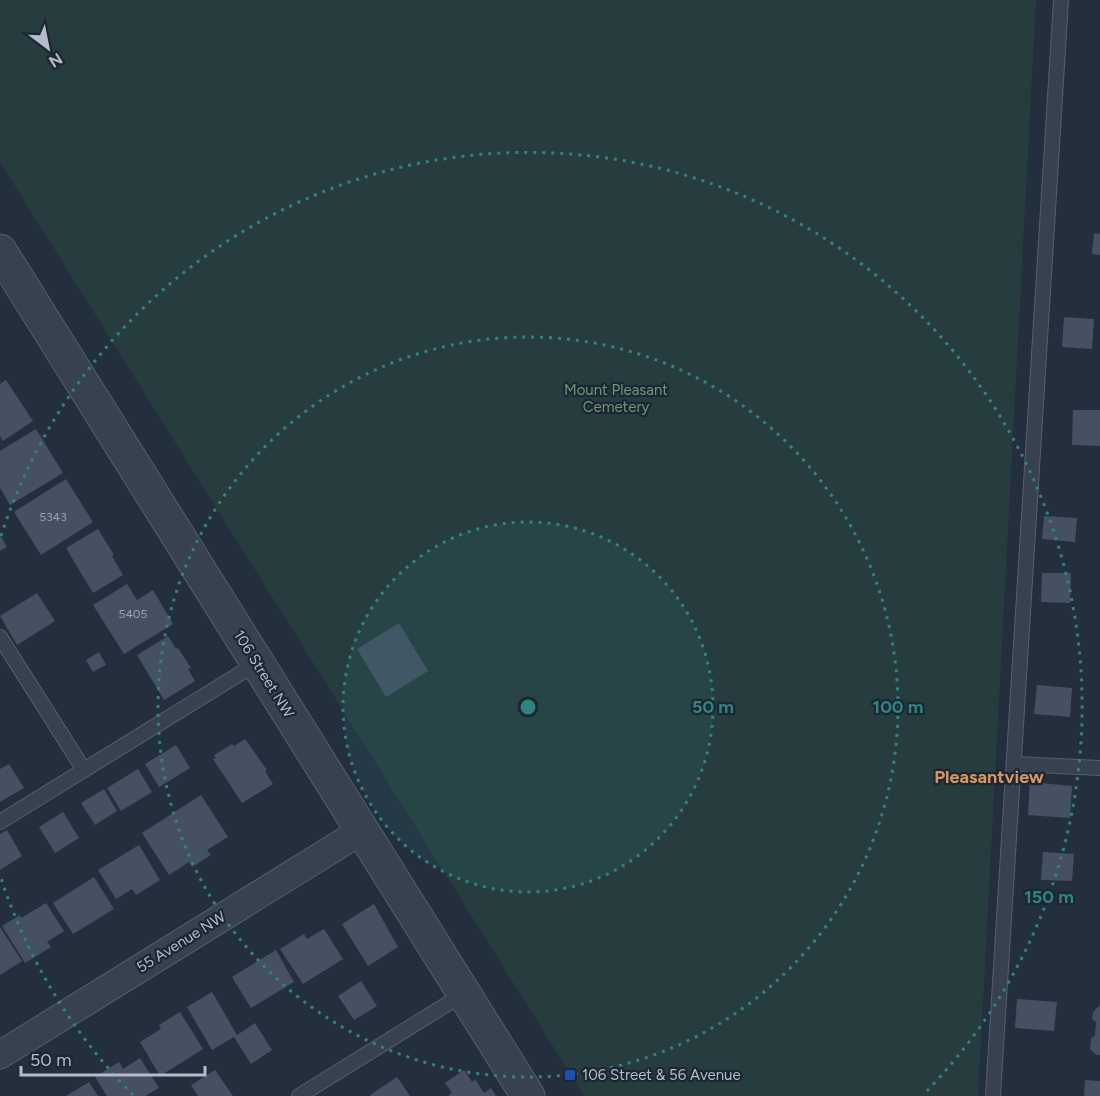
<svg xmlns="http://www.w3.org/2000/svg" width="1100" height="1096" viewBox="0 0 1100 1096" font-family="Figtree,sans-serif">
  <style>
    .green { fill: #263c3f }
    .building { fill: #455162 }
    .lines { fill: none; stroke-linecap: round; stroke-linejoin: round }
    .service-casing { stroke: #565f6c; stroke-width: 16 }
    .minor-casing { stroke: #565f6c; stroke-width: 29 }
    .tertiary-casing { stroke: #565f6c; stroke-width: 35 }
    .service { stroke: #38414e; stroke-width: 14 }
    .minor { stroke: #38414e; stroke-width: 27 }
    .tertiary { stroke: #38414e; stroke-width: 33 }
    .ring { fill: none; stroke: #308480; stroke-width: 3; stroke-dasharray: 3 6 }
    .transit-dot { fill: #1a4fb4; stroke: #1d2633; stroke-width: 2 }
    .labels { text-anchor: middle; stroke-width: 4.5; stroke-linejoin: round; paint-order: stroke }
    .number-label { font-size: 12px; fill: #98a1af }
    .park-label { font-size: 15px; fill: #6b9a76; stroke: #1d2633 }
    .street-label { font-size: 15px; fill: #b4bcc9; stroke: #1d2633 }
    .poi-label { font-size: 15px; fill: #b4bcc9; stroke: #1d2633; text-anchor: start }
    .quarter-label { font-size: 18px; font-weight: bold; fill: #d59563; stroke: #1d2633 }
    .centre { fill: #308480; stroke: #1d2633; stroke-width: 3 }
    .ring-label { font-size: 18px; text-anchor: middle; font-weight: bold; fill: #308480; stroke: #1d2633; stroke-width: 4.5; stroke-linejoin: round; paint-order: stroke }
  </style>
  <rect width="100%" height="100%" fill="#242f3e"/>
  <path class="green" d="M0,0H1036L978,1096H584L0,162Z"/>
  <g class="building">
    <path d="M1094,233L1100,234V255L1092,254Z"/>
    <path d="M1064,317L1094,319L1092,349L1062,347Z"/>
    <path d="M6,380L33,421L3,441L0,436V384Z"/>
    <path d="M1073,410H1100V446L1072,445Z"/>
    <path d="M36,429L63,473L10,505L0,488V451Z"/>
    <path d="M66,479L93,522L41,555L14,512Z"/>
    <path d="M1044,516L1077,518L1075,542L1042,539Z"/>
    <path d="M98,529L114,555L112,556L123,575L93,593L66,548Z"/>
    <path d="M0,535L7,547L0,551Z"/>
    <path d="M1042,573H1071L1070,603L1041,602Z"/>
    <path d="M127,584L137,600L153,590L173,624L124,654L93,605Z"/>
    <path d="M37,593L55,621L17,645L0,616Z"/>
    <path d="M399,623L428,671L386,697L357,649Z"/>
    <path d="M168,636L176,649L178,648L191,668L188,669L195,681L164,700L137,655Z"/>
    <path d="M99,652L106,665L93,672L86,660Z"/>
    <path d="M1037,685L1072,688L1070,717L1034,714Z"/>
    <path d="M245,739L267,770L265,771L273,784L242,803L213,759L216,758L214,755L232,744L234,746Z"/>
    <path d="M176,745L190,768L159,787L145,764Z"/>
    <path d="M9,764L24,788L0,802V769Z"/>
    <path d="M138,769L152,792L121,811L107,788Z"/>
    <path d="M1030,782L1072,786L1070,818L1028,815Z"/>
    <path d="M104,789L117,811L95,825L81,803Z"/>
    <path d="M201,795L228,837L207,850L211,855L192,867L189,862L169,875L142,833Z"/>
    <path d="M63,812L79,838L55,853L39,827Z"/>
    <path d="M7,830L22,856L0,870V834Z"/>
    <path d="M139,845L160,880L136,895L132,889L116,899L98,870Z"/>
    <path d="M1043,852L1074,854L1072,881L1041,880Z"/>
    <path d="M94,877L114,909L73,934L53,903Z"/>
    <path d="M46,903L64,931L47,942L51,947L25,963L2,926L20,915L21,918Z"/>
    <path d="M374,904L398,947L368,966L342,924Z"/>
    <path d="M0,927L22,961L0,975Z"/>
    <path d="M324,929L343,959L303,984L280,949L304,934L307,939Z"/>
    <path d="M276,950L294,982L251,1008L232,977Z"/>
    <path d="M361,981L377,1006L354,1020L338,996Z"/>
    <path d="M212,992L237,1035L255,1023L272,1050L251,1064L234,1037L212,1050L187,1007Z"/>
    <path d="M1017,999L1057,1002L1054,1031L1015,1028Z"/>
    <path d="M1100,1005V1055H1096L1090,1049L1091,1039L1095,1035L1096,1022L1092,1019L1093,1012Z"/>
    <path d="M180,1012L203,1049L160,1076L140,1042L161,1029L159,1025Z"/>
    <path d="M140,1058L159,1088L145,1096H107L95,1077L119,1062L123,1069Z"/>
    <path d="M215,1070L233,1096H198L191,1085Z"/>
    <path d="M464,1070L472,1082L475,1079L484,1093L491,1088L496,1096H448L452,1093L445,1083Z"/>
    <path d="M397,1077L410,1096H371L370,1095Z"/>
    <path d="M1085,1080L1100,1081V1096H1084Z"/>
    <path d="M89,1082L98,1096H66Z"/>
  </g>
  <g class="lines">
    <defs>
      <g id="service">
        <path d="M0,637L84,770"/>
        <path d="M1015,764L1100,768"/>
        <path d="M0,822L257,663"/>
        <path d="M299,1096L465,993"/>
        <path d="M993,1096L1061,0"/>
      </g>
      <path id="minor" d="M0,1055L363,830"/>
      <path id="tertiary" d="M0,251L528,1096"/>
    </defs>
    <use href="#service" class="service-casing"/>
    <use href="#minor" class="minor-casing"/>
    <use href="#tertiary" class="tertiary-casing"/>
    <use href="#service" class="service"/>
    <use href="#minor" class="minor"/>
    <use href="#tertiary" class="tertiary"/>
  </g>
  <circle cx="528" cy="707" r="185" fill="#308480" fill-opacity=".12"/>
  <g class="ring">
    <circle cx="528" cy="707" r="185"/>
    <circle cx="528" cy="707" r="370"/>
    <path d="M133 1095A554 554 0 0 1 1 878M1 536A554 554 0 1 1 923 1095"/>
  </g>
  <rect class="transit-dot" x="564" y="1069" width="12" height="12" rx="3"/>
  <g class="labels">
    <g class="number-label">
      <text x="53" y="521">5343</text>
      <text x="133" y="618">5405</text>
    </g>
    <g class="park-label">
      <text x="616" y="395">Mount Pleasant<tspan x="616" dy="17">Cemetery</tspan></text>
    </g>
    <g class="street-label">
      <text transform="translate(264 674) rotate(58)" y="5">106 Street NW</text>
      <text transform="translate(181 942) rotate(-32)" y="5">55 Avenue NW</text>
    </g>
    <g class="poi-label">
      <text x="582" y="1080">106 Street &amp; 56 Avenue</text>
    </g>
    <g class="quarter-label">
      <text x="989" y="783">Pleasantview</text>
    </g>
  </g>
  <circle cx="528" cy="707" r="9" class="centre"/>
  <g class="ring-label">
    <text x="713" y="713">50 m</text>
    <text x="898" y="713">100 m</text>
    <text x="1049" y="903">150 m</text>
  </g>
  <g transform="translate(48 48) rotate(148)" stroke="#1d2633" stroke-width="4.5" paint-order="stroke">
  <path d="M0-4.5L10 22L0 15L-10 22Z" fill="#b4bcc9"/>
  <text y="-9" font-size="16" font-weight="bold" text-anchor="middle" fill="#b4bcc9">N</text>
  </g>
  <path d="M21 1066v9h184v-9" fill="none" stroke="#b4bcc9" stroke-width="3"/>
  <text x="30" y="1066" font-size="18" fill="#b4bcc9" stroke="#1d2633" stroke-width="4.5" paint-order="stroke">50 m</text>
</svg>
